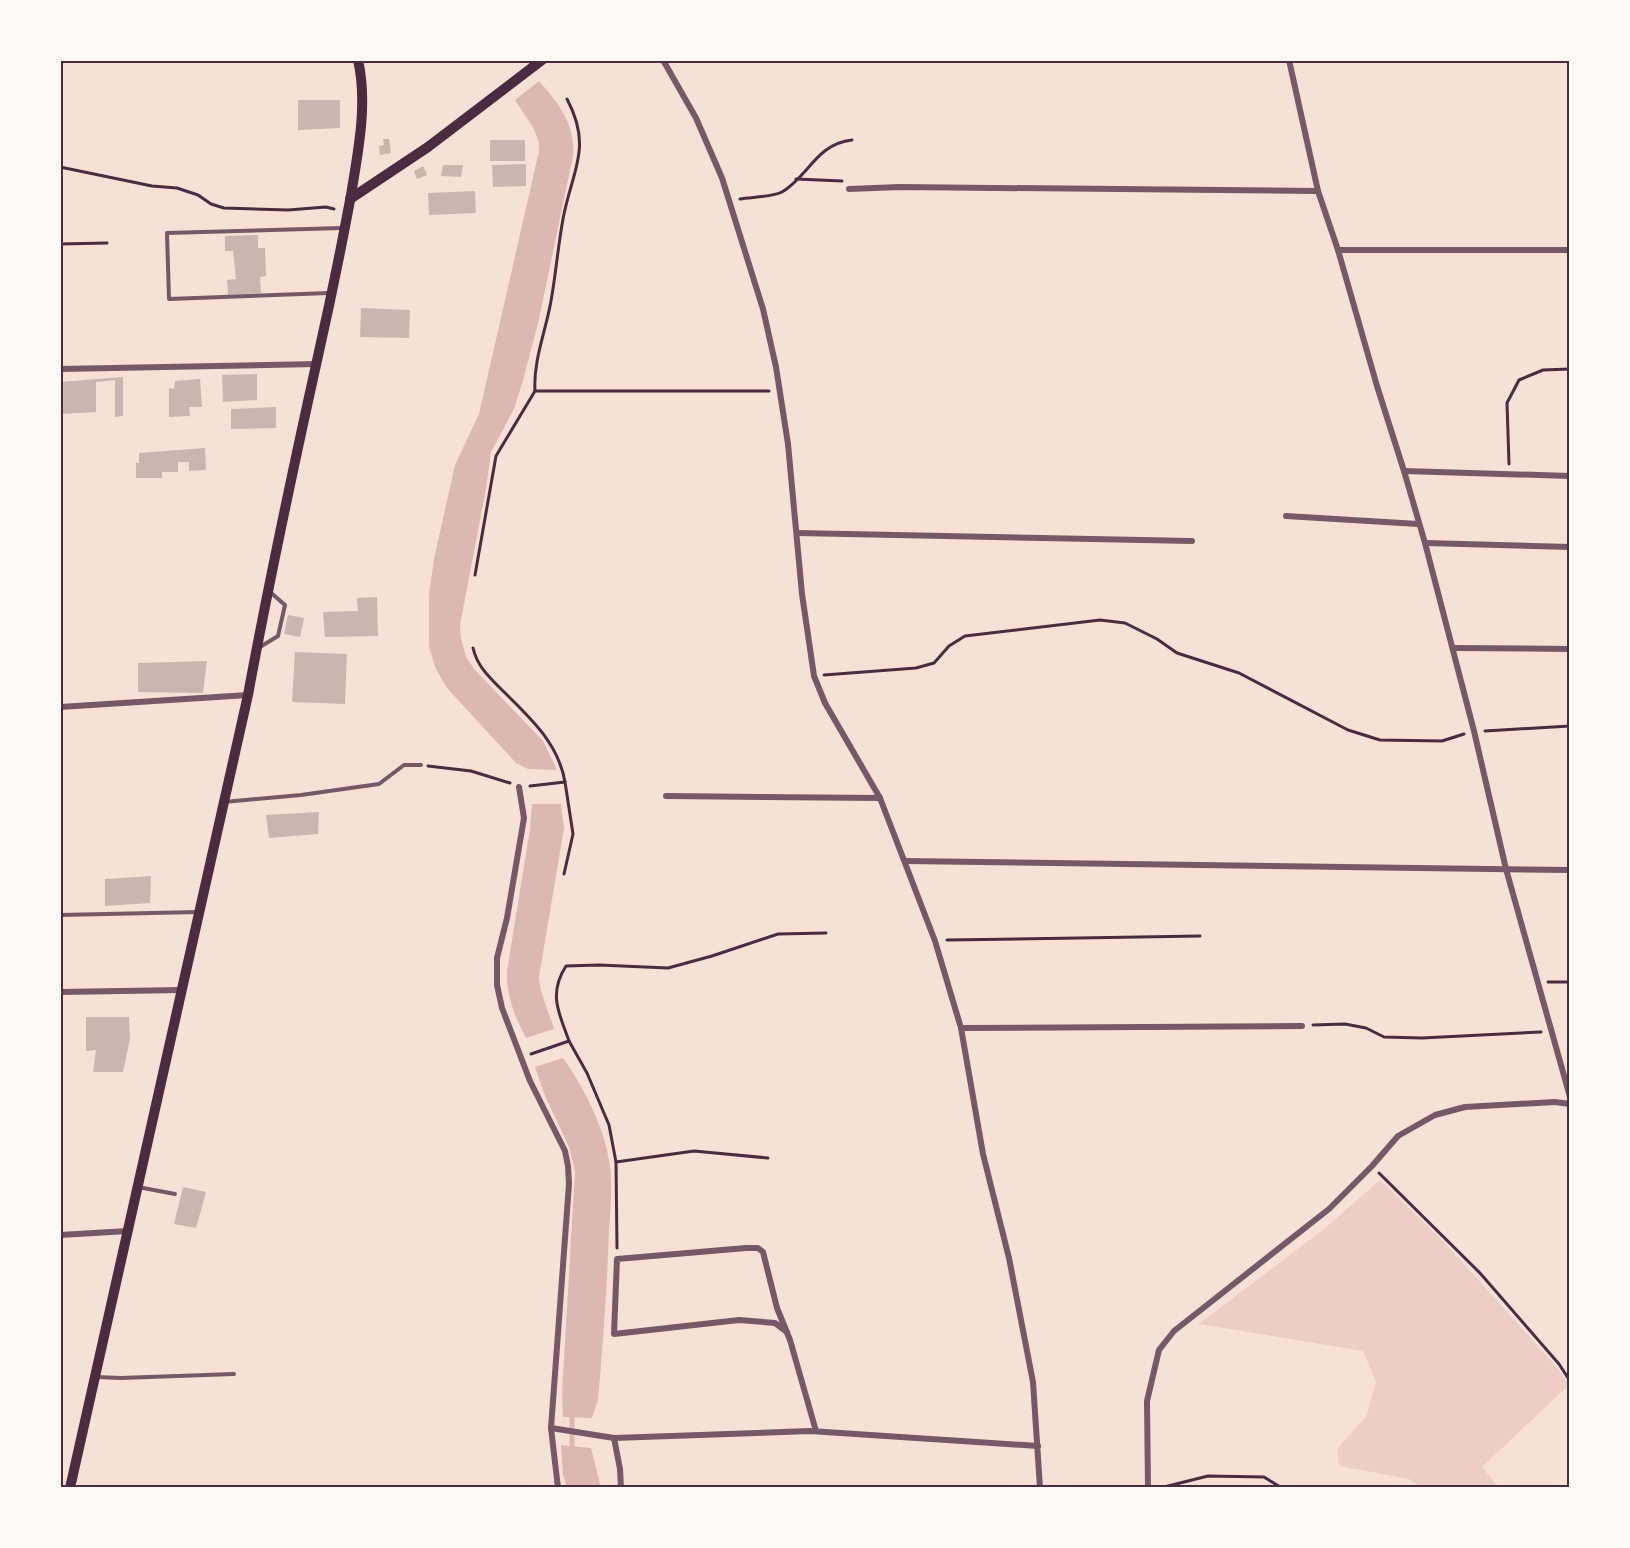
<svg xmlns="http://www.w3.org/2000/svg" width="1630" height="1548" viewBox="0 0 1630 1548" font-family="'Alegreya Sans',sans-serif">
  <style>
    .green { fill: #ebcfc5 }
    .water { fill: #dcb8b0 }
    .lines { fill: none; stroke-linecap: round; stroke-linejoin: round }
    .stream { stroke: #dcb8b0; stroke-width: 5 }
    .building { fill: #ccb4b1 }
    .path { stroke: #4a2c40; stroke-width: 3 }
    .service { stroke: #755966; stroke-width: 4 }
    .minor { stroke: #755966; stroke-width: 6 }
    .secondary { stroke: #4a2c40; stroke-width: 10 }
    .neatline { fill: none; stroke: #4a2c40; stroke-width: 2 }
  </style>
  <rect width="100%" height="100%" fill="#f7e1d7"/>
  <path class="green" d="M1380,1180L1445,1243L1555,1365L1569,1385L1482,1467L1499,1488H1422L1409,1479L1339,1466L1337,1449L1367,1415L1376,1382L1363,1351L1199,1324L1324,1229Z"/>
  <g class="water">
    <path d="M539,81C558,102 576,125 573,156L539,319L524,377L514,409L491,452L486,489L460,625L461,639L466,657L475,670L543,741L557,770L528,769L516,763L447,688L436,669L429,647V594L434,559L455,465L479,414L539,151C541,133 524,115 515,100Z"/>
    <path d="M532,804H561L564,828L539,977C540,995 549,1012 554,1029L526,1038C515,1017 506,996 507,971L530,829Z"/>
    <path d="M563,1058C584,1087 606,1131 610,1167C613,1188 610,1210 609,1231C607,1288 603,1344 598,1400L592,1418L563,1417L562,1393L575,1171L569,1147L545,1096L535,1067Z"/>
    <path d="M561,1445L591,1448L601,1488H567L563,1475Z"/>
  </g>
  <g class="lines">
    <path class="stream" d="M572,1451V1412"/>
  </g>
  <g class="building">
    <path d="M298,100H340V128L298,130Z"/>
    <path d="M383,139H389L391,153L380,155L379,146L384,145Z"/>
    <rect x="490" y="140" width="35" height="21"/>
    <path d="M526,164V186L493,187L492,165Z"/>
    <path d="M443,165H463L461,177L441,176Z"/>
    <path d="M423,166L427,175L417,179L414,171Z"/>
    <path d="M475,191L476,213L429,215L428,193Z"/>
    <path d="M258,235V248H265L266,276L260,277L261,293L228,295L227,280L236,279L233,251H225V236Z"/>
    <path d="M361,308L410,310L409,338L360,337Z"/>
    <path d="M257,374V400L223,402L222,375Z"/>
    <path d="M123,377V416L115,417V380L96,382V412L61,414L60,382Z"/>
    <path d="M200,379L202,407H189L190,416L169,417V388L174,389L175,381Z"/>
    <path d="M276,407V428L231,429V409Z"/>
    <path d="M205,448L206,470L189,471V462H178V472H162V478H136V463H139V453Z"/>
    <path d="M377,597L378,636L325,637L323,612L358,611L357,598Z"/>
    <path d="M288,615L304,618L300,637L284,634Z"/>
    <path d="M295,652L347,654L345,704L292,702Z"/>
    <path d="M207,661L203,693L138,692V663Z"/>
    <path d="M319,812L318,834L269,838L266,815Z"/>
    <path d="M151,876L150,903L105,906V879Z"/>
    <path d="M86,1017H129L130,1039L123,1072H93L96,1050L86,1051Z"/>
    <path d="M183,1187L206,1192L196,1228L174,1224Z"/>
  </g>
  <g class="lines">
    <g class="path">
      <path d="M567,99C593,148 572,170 563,219C558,246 556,273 551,301C546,330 533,361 535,391H769"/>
      <path d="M60,167L152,186L177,188L198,195L211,204L224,208L288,210L326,207L334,209"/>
      <path d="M796,179L842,181"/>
      <path d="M740,199C751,197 773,197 782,192C809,176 816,144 852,140"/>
      <path d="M60,244L107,243"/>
      <path d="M1509,464L1507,403L1519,380L1543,370L1570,369"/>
      <path d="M475,575L496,456L535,391"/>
      <path d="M473,648C477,665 487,675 499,687C527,715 558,741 565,782"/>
      <path d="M824,675L916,668L934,663L949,646L965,636L1100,620L1125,623L1157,639L1177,653L1239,673L1348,730L1380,740L1442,741L1464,734"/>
      <path d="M1485,731L1570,726"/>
      <path d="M428,766L471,771L510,783"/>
      <path d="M530,786L565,782L573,834L564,874"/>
      <path d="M947,940L1200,936"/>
      <path d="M1548,982H1570"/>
      <path d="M1313,1025L1345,1024L1366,1028L1384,1037L1422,1038L1541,1032"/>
      <path d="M569,1041C559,1013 548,994 566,966L599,965L668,968L712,956L778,934L826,933"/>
      <path d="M531,1054L569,1041L587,1073L609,1125L616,1162L694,1151L768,1158"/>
      <path d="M616,1162L617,1248"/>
      <path d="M1379,1173L1480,1273L1559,1364L1570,1381"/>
      <path d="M1160,1488L1208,1476L1264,1477L1282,1488"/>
    </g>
    <g class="service">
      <path d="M329,293L169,299L167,233L342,228"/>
      <path d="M260,647L278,636L285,605L270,592"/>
      <path d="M224,802L301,795L379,784L404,765H421"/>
      <path d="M60,915L198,912"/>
      <path d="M138,1187L175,1194"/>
      <path d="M96,1377L121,1378L234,1374"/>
    </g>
    <g class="minor">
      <path d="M663,60L696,118L722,178L763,309L776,367L788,444L802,594L814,676L825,703L880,798L935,941L961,1028L983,1154L1009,1258L1033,1382L1040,1488"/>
      <path d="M1289,60L1318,191L1338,250L1377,386L1404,471L1425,543L1474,731L1506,869L1570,1097"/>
      <path d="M849,189L900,187L1318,191"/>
      <path d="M1338,250H1570"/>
      <path d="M60,369L317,364"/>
      <path d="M1404,471L1570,476"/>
      <path d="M1286,516L1418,524"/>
      <path d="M797,533L1192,541"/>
      <path d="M1425,543L1570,547"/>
      <path d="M1453,648L1570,649"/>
      <path d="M60,707L248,695"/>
      <path d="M519,787L524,818L507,918L497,958V985L502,1008L530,1081L565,1151L568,1166L569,1184L551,1428L558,1488"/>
      <path d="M666,796L880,798"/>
      <path d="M906,861L1570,870"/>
      <path d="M60,992L182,990"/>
      <path d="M961,1028L1302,1026"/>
      <path d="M60,1235L128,1231"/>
      <path d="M787,1332L775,1323L739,1320L614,1334L617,1259L746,1248H758L763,1252L777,1308L790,1340L816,1431"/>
      <path d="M551,1428L614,1438L810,1431L1038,1446"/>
      <path d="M614,1438L620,1469L621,1488"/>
      <path d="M1148,1488L1147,1401L1159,1350L1174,1331L1329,1209L1372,1166L1398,1136L1435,1115L1465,1107L1555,1102L1570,1104"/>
    </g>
    <g class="secondary">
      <path d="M350,199L428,147L542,60"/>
      <path d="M70,1488L248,695C269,581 293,469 318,356C330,303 341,249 351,195C358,152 368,104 358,60"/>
    </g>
  </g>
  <rect width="1630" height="1548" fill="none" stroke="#fffaf5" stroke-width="123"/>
  <rect x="62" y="62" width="1506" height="1424" class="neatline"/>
</svg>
